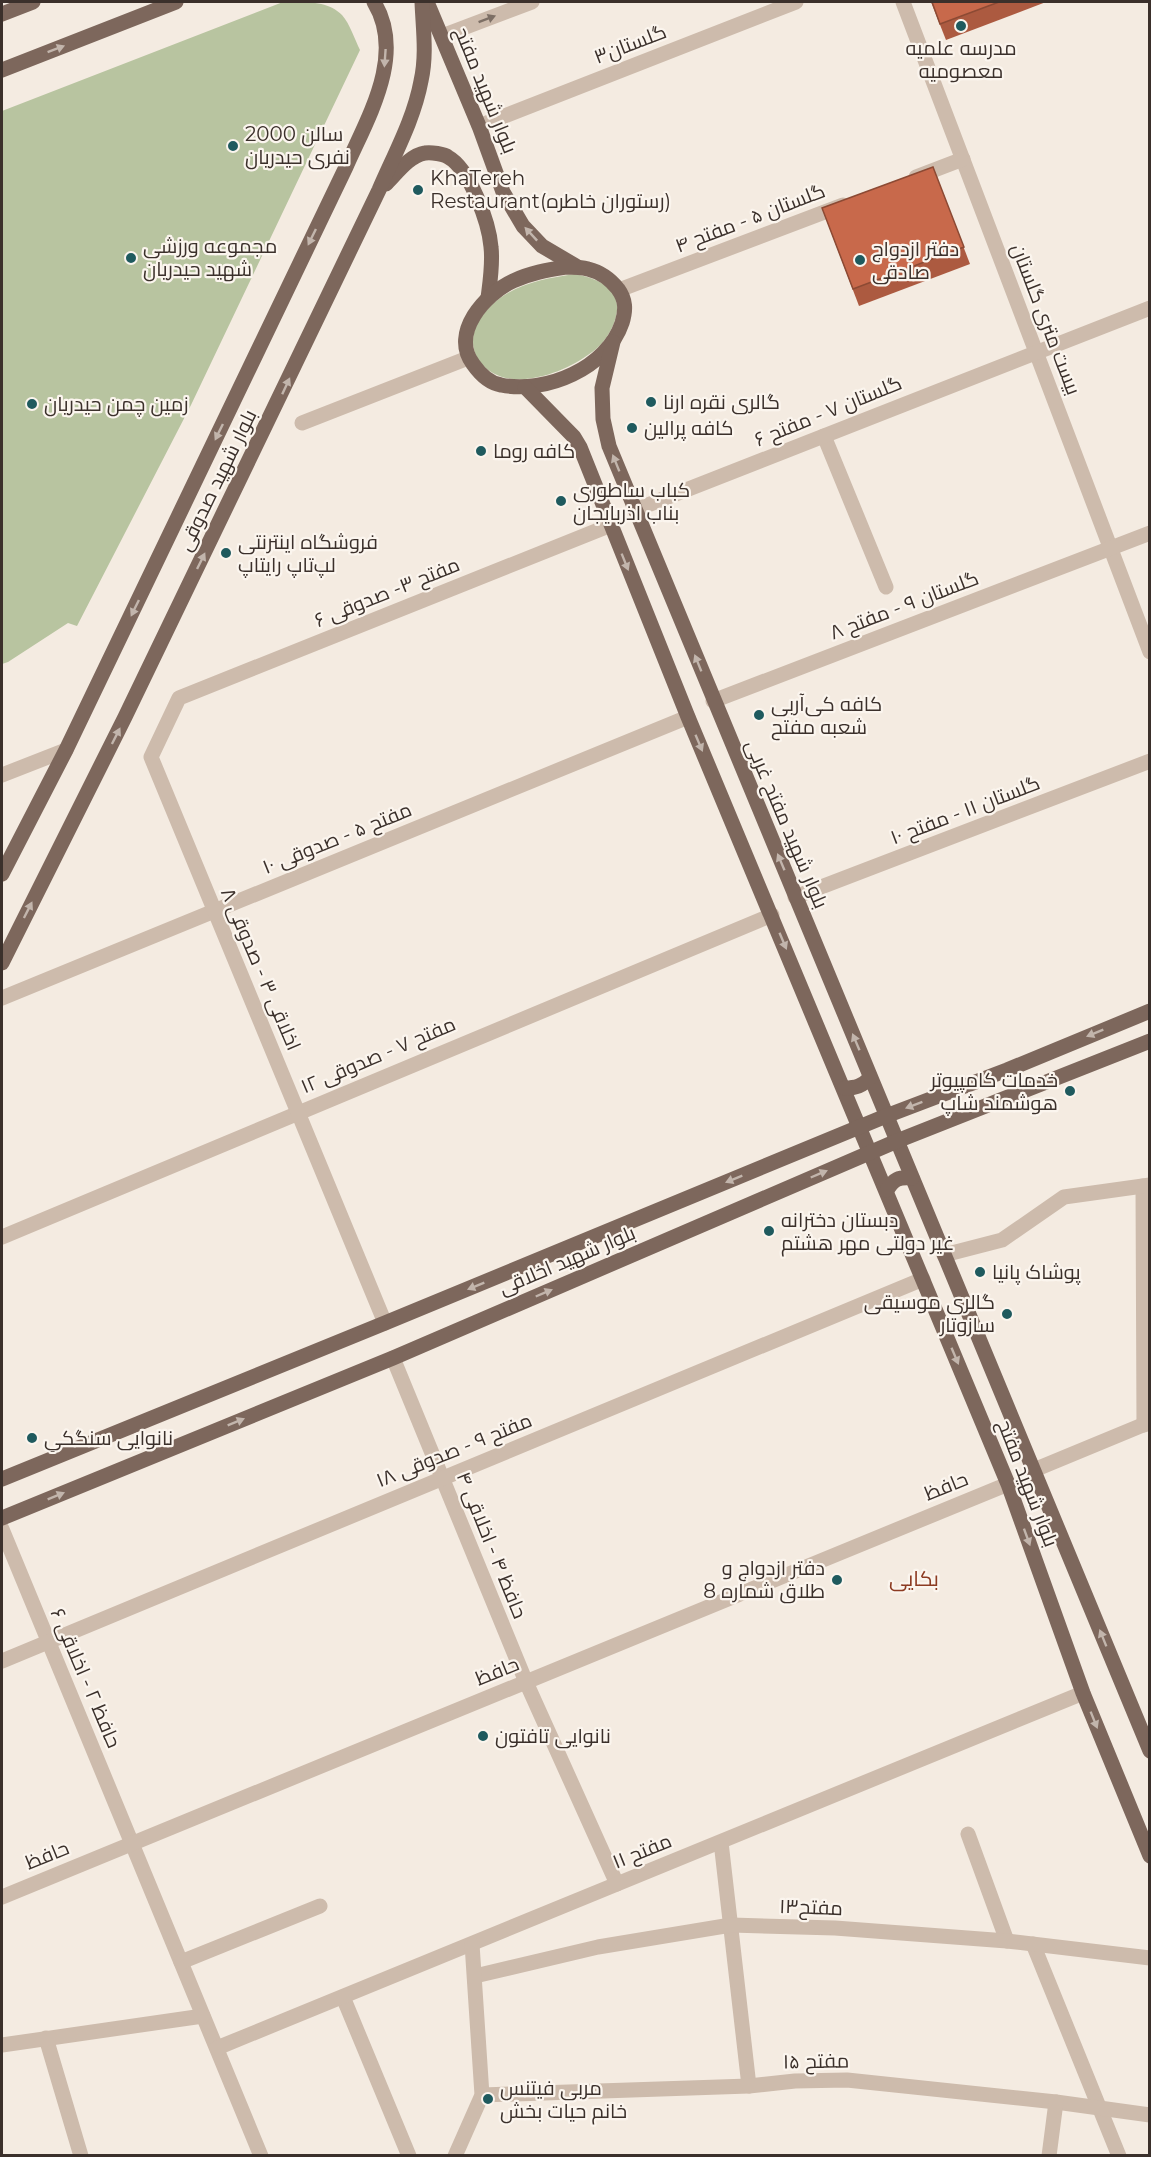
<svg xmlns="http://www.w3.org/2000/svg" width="1151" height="2157" viewBox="0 0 1151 2157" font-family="Montserrat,Cairo,sans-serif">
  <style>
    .green { fill: #b8c4a0 }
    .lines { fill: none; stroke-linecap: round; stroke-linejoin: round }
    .minor { stroke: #cdbbac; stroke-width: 15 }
    .major { stroke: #7d675c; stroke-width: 15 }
    .wall { fill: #ac5a40 }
    .building { fill: #c8694b; stroke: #8c4a34; stroke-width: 1.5 }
    .oneway { fill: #7d6f65 }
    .oneway2 { fill: #c2b5ac }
    .poi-dot { fill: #1f5a5e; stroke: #fbf5ee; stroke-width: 2 }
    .labels { text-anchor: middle; stroke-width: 4.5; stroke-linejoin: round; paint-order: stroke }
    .street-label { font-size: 20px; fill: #3b302b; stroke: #fbf5ee }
    .poi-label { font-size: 20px; fill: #3b302b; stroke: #fbf5ee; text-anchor: start }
    .neighbourhood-label { font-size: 21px; fill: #8c3b22; stroke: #fbf5ee }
  </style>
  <rect width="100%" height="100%" fill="#f4ebe1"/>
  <g class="green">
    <path d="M283,2C303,2 328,0 342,15C350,24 355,40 360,50L191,405L77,626L68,623L8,662L2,664V111Z"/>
    <path d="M574,274C602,279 626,291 614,323C610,333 604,342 596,349C576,365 550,377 525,379C482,383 455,344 487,310C509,285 542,279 574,274Z"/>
  </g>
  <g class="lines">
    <g class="minor">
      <path d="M903,2L1150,652"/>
      <path d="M442,36L532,2"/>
      <path d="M479,126L796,2"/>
      <path d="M916,177L963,159"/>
      <path d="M619,290L843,205"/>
      <path d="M302,423L468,358"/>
      <path d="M824,436L886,587"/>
      <path d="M635,510L1150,308"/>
      <path d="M713,701L1150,533"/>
      <path d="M2,775L66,750"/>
      <path d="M795,897L1150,761"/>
      <path d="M2,998L688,717"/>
      <path d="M1143,1186L1144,1425"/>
      <path d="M2,1237L772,915"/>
      <path d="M944,1255L1002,1240L1064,1197L1150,1185"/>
      <path d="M385,1323L151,757L179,698L611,525"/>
      <path d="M393,1358L526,1682L617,1884"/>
      <path d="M1034,1470L1150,1422"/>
      <path d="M2,1529L261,2156"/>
      <path d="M2,1661L923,1279"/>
      <path d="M968,1834L1007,1941"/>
      <path d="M721,1842L749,2086"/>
      <path d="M2,1897L1008,1484"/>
      <path d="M1033,1944L1119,2156"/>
      <path d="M181,1962L320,1906"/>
      <path d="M475,1976L598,1947L731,1925L835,1928L1007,1941L1150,1958"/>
      <path d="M343,1997L409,2156"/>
      <path d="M46,2038L81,2156"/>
      <path d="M2,2045L203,2016"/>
      <path d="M217,2048L1083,1693"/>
      <path d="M482,2095L749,2086L795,2081L847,2080L1056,2102L1150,2115"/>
      <path d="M455,2156L482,2095L472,1944"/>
      <path d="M1049,2156L1056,2102"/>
    </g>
    <g class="major">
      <path d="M427,2L479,126L503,192L523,226L542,246L576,266"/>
      <path d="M2,14L33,2"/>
      <path d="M2,70L176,2"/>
      <path d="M386,184C396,174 410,155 425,153C431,152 444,154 448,157C470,169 489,223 491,247C493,264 490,282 488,298"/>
      <path d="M566,267C573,267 581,267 588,269C600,272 611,280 618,289C626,300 626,310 622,323C607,368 546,394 501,385C489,383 480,374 473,364C450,333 485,294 513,281C530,273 547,270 566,267Z"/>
      <path d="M613,342L602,388L603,419L609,446L1150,1751"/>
      <path d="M525,387L574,437L580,447L688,717L1008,1484L1083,1693L1150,1856"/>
      <path d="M2,874L66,750L346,167C368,117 406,55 374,2"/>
      <path d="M2,963L125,717L379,190C394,155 414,119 421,81C427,55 423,28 422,2"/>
      <path d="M845,1088C856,1088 862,1086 870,1078"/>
      <path d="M887,1190C894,1179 898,1177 912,1178"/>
      <path d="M2,1479L385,1323L886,1116L1007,1070L1150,1011"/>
      <path d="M2,1518L393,1358L897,1141L1150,1041"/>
    </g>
  </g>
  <g class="wall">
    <path d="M931,2H1046L946,40Z"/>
    <path d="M933,167L970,264L859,306L822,208Z"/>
  </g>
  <g class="building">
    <path d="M932,2H999L940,24Z"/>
    <path d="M933,167L964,247L853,289L822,208Z"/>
  </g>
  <defs><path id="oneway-solid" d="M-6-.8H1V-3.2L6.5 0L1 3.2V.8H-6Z" transform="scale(1.5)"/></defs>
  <use class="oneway" href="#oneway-solid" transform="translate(487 19) rotate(-21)"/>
  <g class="oneway2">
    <use href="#oneway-solid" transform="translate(56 49) rotate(-21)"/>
    <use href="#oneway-solid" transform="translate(385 58) rotate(94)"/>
    <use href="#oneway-solid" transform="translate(531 234) rotate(-133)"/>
    <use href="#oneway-solid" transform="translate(312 237) rotate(116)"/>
    <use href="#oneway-solid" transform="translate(286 386) rotate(-65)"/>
    <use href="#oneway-solid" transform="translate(219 432) rotate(116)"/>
    <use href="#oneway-solid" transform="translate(616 463) rotate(-112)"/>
    <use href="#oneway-solid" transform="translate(201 561) rotate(-64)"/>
    <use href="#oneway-solid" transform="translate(625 562) rotate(68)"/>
    <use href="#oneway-solid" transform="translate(135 608) rotate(116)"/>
    <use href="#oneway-solid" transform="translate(698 663) rotate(-112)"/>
    <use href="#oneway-solid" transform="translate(116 736) rotate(-63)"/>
    <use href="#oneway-solid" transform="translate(699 743) rotate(67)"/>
    <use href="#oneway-solid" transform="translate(781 862) rotate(-113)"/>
    <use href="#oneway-solid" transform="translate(28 910) rotate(-63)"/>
    <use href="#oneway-solid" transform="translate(783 941) rotate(67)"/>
    <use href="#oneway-solid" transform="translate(1095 1033) rotate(158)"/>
    <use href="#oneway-solid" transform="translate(856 1042) rotate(-113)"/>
    <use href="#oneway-solid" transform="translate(914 1105) rotate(159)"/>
    <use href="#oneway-solid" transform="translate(819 1174) rotate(-23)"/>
    <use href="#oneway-solid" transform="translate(734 1179) rotate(158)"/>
    <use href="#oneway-solid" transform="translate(476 1286) rotate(158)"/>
    <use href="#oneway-solid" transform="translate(544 1293) rotate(-23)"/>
    <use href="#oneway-solid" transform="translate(955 1356) rotate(67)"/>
    <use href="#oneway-solid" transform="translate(236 1422) rotate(-22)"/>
    <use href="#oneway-solid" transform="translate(56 1496) rotate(-22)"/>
    <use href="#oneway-solid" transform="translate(1027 1537) rotate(70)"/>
    <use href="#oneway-solid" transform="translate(1103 1638) rotate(-112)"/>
    <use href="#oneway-solid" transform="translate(1094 1720) rotate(68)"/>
  </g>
  <g class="poi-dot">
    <circle cx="961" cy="26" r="6"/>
    <circle cx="233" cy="146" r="6"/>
    <circle cx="418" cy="190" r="6"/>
    <circle cx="131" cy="258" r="6"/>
    <circle cx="860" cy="260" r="6"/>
    <circle cx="651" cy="402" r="6"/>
    <circle cx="32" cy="404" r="6"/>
    <circle cx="632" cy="428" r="6"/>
    <circle cx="481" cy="451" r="6"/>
    <circle cx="561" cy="501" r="6"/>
    <circle cx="226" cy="553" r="6"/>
    <circle cx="759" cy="715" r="6"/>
    <circle cx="1070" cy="1091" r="6"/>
    <circle cx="769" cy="1231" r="6"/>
    <circle cx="980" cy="1272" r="6"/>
    <circle cx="1007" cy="1314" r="6"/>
    <circle cx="32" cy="1438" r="6"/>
    <circle cx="837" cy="1580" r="6"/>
    <circle cx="483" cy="1736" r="6"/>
    <circle cx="488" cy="2099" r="6"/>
  </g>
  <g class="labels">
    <g class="street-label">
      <text transform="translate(630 44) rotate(-21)" y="7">گلستان۳</text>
      <text transform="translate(486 90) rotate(68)" y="7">بلوار شهید مفتح</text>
      <text transform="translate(750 218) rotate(-21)" y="7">گلستان ۵ - مفتح ۴</text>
      <text transform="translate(1046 319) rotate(69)" y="7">بیست متری گلستان</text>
      <text transform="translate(828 411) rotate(-22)" y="7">گلستان ۷ - مفتح ۶</text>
      <text transform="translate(217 480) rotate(-64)" y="7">بلوار شهید صدوقی</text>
      <text transform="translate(387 592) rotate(-22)" y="7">مفتح ۳- صدوقی ۶</text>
      <text transform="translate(904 605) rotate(-21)" y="7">گلستان ۹ - مفتح ۸</text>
      <text transform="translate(965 810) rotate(-21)" y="7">گلستان ۱۱ - مفتح ۱۰</text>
      <text transform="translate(787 824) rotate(67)" y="7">بلوار شهید مفتح غربی</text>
      <text transform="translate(337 838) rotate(-22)" y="7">مفتح ۵ - صدوقی ۱۰</text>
      <text transform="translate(261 969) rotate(67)" y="7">اخلاقی ۳ - صدوقی ۸</text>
      <text transform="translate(378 1055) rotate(-23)" y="7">مفتح ۷ - صدوقی ۱۲</text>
      <text transform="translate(567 1260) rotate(-23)" y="7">بلوار شهید اخلاقی</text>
      <text transform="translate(454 1450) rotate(-22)" y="7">مفتح ۹ - صدوقی ۱۸</text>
      <text transform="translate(1028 1483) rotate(69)" y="7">بلوار شهید مفتح</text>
      <text transform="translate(946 1486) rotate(-22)" y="7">حافظ</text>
      <text transform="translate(492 1545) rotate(68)" y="7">حافظ ۴ - اخلاقی ۴</text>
      <text transform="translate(497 1671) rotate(-22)" y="7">حافظ</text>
      <text transform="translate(86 1678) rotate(67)" y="7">حافظ ۲ - اخلاقی ۶</text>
      <text transform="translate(642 1851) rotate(-22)" y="7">مفتح ۱۱</text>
      <text transform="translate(47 1855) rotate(-22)" y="7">حافظ</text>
      <text transform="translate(811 1907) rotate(2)" y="7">مفتح۱۳</text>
      <text transform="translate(816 2061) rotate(-1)" y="7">مفتح ۱۵</text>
    </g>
    <g class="poi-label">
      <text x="961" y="55" text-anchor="middle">مدرسه علمیه<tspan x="961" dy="23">معصومیه</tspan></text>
      <text x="245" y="141">سالن 2000<tspan x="245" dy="23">نفری حیدریان</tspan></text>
      <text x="430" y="185">KhaTereh<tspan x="430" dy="23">Restaurant(رستوران خاطره)</tspan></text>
      <text x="143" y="253">مجموعه ورزشی<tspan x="143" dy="23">شهید حیدریان</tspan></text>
      <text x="872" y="256">دفتر ازدواج<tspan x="872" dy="23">صادقی</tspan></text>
      <text x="663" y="409">گالری نقره ارنا</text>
      <text x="44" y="411">زمین چمن حیدریان</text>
      <text x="644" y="435">کافه پرالین</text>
      <text x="493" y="458">کافه روما</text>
      <text x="573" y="497">کباب ساطوری<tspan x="573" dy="23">بناب اذربایجان</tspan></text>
      <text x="238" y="549">فروشگاه اینترنتی<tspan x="238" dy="23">لپ‌تاپ رایتاپ</tspan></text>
      <text x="771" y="711">کافه کی‌آربی<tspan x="771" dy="23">شعبه مفتح</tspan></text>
      <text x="1058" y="1087" text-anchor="end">خدمات کامپیوتر<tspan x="1058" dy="23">هوشمند شاپ</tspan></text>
      <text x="781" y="1227">دبستان دخترانه<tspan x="781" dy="23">غیر دولتی مهر هشتم</tspan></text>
      <text x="992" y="1279">پوشاک پانیا</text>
      <text x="995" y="1309" text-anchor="end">گالری موسیقی<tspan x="995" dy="23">سازوتار</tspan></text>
      <text x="44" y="1445">نانوایی سنگکیِ</text>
      <text x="825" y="1575" text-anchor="end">دفتر ازدواج و<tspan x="825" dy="23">طلاق شماره 8</tspan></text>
      <text x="495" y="1743">نانوایی تافتون</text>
      <text x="500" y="2095">مربی فیتنس<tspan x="500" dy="23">خانم حیات بخش</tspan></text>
    </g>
    <g class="neighbourhood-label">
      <text x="914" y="1586">بکایی</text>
    </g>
  </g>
  <rect width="1151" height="2157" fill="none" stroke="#3b302b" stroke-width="6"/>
</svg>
